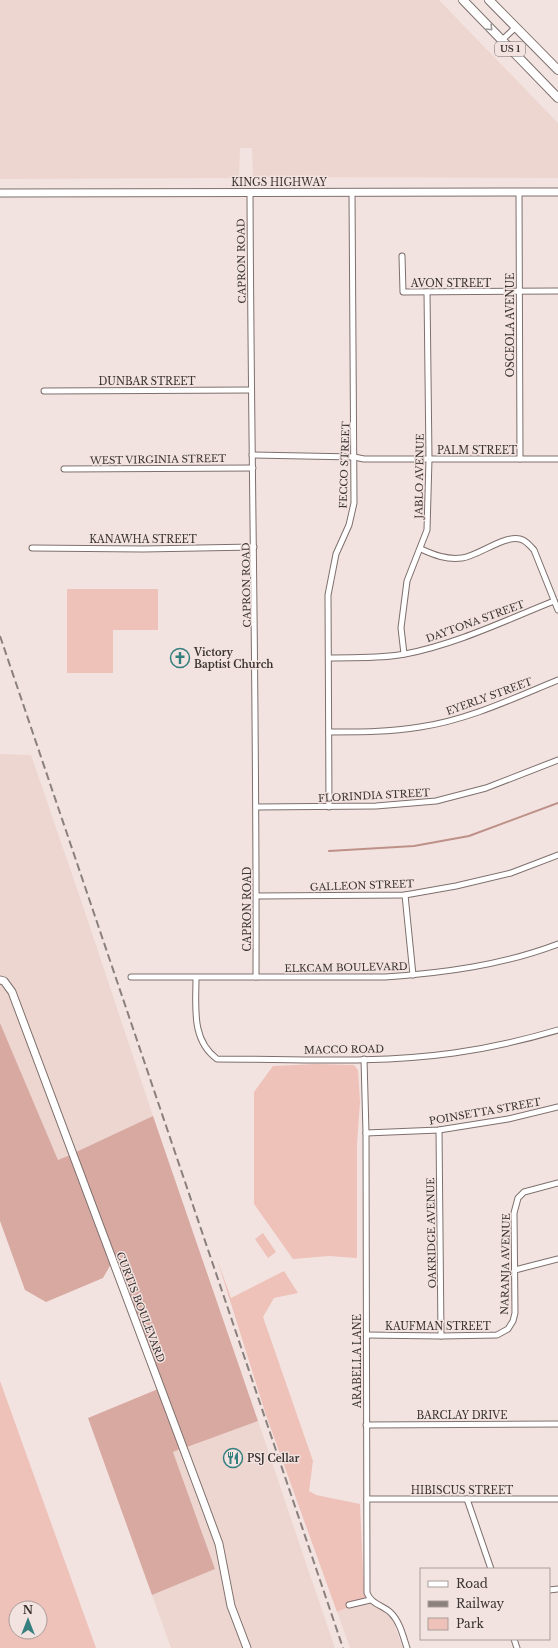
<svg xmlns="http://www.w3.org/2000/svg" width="558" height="1648" viewBox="0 0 558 1648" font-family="'Libre Baskerville',serif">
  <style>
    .built { fill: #edd5d0 }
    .green { fill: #eec1b9; fill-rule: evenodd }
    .forest { fill: #d8a9a1 }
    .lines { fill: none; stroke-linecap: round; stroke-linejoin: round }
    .stream { stroke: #bd9088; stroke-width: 2 }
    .street-casing { stroke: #7e706d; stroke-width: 7 }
    .secondary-casing { stroke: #7e706d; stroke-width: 9 }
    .primary-casing { stroke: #7e706d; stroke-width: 10 }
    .street { stroke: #fff; stroke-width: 5 }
    .secondary { stroke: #fff; stroke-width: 7 }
    .primary { stroke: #fff; stroke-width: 8 }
    .rail { stroke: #8a807d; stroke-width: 2; stroke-dasharray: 8 4; stroke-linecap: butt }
    .oneway { stroke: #9c9a98 }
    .labels { text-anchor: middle; stroke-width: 3; stroke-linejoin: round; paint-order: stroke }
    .shield { fill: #f3e3e0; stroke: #726866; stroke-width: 1 }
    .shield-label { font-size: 9px; font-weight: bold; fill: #3a3432 }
    .street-label { font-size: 10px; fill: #3a3432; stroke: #f3e3e0 }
    .poi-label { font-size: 10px; font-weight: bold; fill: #3a3432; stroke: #f3e3e0; text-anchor: start }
  </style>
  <rect width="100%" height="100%" fill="#f3e3e0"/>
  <g class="built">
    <path d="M0,0H439L558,123V178L253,177L252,148H240L239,178L0,179Z"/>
    <path d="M0,754L31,755L85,912L153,1116L76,1152L15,990L7,978L4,976H0Z"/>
    <path d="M0,984L9,994L70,1155L58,1160L0,1023Z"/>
    <path d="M258,1421L311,1578L335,1648H251L234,1605L222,1542L187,1447Z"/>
    <path d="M180,1449L216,1545L228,1608L244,1648H171L152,1595L215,1569L173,1452Z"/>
    <path d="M366,1600L368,1603L383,1611L392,1619L403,1648H350L337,1612Z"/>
  </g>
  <g class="green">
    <path d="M67,589H158V630H113V673H67Z"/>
    <path d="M316,1064L354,1065L358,1070L360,1102L357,1144V1258L329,1256L293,1259L254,1204V1092L273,1066Z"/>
    <path d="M263,1233L276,1252L268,1258L255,1239Z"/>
    <path d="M216,1256L231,1298L284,1271L298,1293L274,1298L263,1317L313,1461L309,1491L316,1495L360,1504L364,1593L366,1600L337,1612L266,1415Z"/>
    <path d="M0,1381L96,1648H0ZM16,1608H40V1632H16Z"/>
  </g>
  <g class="forest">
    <path d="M0,1023L58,1160L70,1155L111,1264L103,1278L46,1302L25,1290L0,1221Z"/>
    <path d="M153,1116L258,1421L187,1447L76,1152Z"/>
    <path d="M158,1389L180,1449L173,1452L215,1569L152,1595L88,1418Z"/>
  </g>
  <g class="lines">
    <path class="stream" d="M329,851L414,846L469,836L558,803"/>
    <defs>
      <g id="street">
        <path d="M502,40L516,27"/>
        <path d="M250,192C251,454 257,715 256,977"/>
        <path d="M519,192L520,459"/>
        <path d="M402,256L403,292L558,291"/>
        <path d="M44,391L251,390"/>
        <path d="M252,455L354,457L364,459H558"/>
        <path d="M64,469L253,468"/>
        <path d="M32,548L143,549L254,547"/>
        <path d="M421,549C434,555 447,560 462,558C478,556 504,535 520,539C526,540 530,546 534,550L558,610"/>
        <path d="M404,654L401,628L407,581L427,530L429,459L427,292"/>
        <path d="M329,658C355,657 380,659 405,654C457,644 506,620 554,601"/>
        <path d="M329,732C360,732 390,732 420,727C468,720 514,698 558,680"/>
        <path d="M256,807L376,806L436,801L486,788L558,760"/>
        <path d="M329,807L328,595L336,554L349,525L354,503L352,192"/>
        <path d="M405,895L413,975"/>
        <path d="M257,896L405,895L456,886L511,873L558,855"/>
        <path d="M131,977H385C444,973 503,965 558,944"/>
        <path d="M196,978C196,1007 191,1040 217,1059C295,1059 376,1064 454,1053C489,1048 524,1040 558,1030"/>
        <path d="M364,1059L366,1133L367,1593C372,1605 383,1605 391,1613C400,1622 403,1636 407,1648"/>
        <path d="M439,1130L441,1336"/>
        <path d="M366,1133L439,1130L508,1119L558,1107"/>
        <path d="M515,1270L558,1259"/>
        <path d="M367,1335L441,1336L497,1335L508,1329L513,1321L515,1313L514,1213L518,1198L524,1192L558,1183"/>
        <path d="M366,1425L558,1424"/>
        <path d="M367,1499H558"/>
        <path d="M467,1499L491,1569"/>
        <path d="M549,1590L558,1589"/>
        <path d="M349,1605L370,1600"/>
        <path d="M514,1639L517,1648"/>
      </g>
      <g id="secondary">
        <path d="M0,193L558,192"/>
        <path d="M0,980L4,981L12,992L205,1506L219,1544L231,1606L247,1648"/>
      </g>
      <g id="primary">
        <path d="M463,0L558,98"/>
        <path d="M489,0L558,70"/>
      </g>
    </defs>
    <use href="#street" class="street-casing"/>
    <use href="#secondary" class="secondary-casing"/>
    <use href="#primary" class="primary-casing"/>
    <use href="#street" class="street"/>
    <use href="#secondary" class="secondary"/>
    <use href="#primary" class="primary"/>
    <path class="rail" d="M0,636L343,1648"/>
  </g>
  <defs><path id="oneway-chevron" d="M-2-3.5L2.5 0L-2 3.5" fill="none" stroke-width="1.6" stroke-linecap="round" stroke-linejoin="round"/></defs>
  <use class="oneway" href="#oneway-chevron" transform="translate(490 28) rotate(46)"/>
  <defs>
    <symbol id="church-ring" viewBox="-11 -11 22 22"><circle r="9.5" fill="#f3e3e0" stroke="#367f7f" stroke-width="1.5"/><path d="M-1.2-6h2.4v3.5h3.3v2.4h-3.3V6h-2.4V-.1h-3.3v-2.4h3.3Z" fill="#367f7f"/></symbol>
    <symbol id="restaurant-ring" viewBox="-11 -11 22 22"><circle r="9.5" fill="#f3e3e0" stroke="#367f7f" stroke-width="1.5"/><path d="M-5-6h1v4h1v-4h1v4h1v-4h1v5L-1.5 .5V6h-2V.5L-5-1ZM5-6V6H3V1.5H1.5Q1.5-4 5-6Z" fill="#367f7f"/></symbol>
  </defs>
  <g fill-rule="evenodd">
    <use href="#church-ring" x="169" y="647" width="22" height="22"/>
    <use href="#restaurant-ring" x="222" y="1447" width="22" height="22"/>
  </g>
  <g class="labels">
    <rect class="shield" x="495" y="42" width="30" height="14" rx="3"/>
    <g class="shield-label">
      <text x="510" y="52">US 1</text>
    </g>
    <g class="street-label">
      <text x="279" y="186">KINGS HIGHWAY</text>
      <text transform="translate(241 261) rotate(-91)" y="4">CAPRON ROAD</text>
      <text x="451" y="287">AVON STREET</text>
      <text transform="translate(510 325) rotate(-90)" y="4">OSCEOLA AVENUE</text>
      <text x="147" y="385">DUNBAR STREET</text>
      <text x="477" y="454">PALM STREET</text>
      <text transform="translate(158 459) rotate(-1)" y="4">WEST VIRGINIA STREET</text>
      <text transform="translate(344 465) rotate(-88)" y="4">FECCO STREET</text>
      <text transform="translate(419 476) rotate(-89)" y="4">JABLO AVENUE</text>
      <text x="143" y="543">KANAWHA STREET</text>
      <text transform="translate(246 585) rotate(-91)" y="4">CAPRON ROAD</text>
      <text transform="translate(475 621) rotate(-20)" y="4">DAYTONA STREET</text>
      <text transform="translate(489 696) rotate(-20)" y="4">EYERLY STREET</text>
      <text transform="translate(374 795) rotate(-3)" y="4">FLORINDIA STREET</text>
      <text transform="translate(362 885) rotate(-2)" y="4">GALLEON STREET</text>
      <text transform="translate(247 909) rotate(-90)" y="4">CAPRON ROAD</text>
      <text transform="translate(346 967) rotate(-1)" y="4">ELKCAM BOULEVARD</text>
      <text transform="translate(344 1049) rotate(-1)" y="4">MACCO ROAD</text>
      <text transform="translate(485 1111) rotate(-10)" y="4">POINSETTA STREET</text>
      <text transform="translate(431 1233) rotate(-91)" y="4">OAKRIDGE AVENUE</text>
      <text transform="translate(505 1264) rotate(-89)" y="4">NARANJA AVENUE</text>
      <text transform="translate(141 1307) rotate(69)" y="4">CURTIS BOULEVARD</text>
      <text x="438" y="1330">KAUFMAN STREET</text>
      <text transform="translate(357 1361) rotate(-90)" y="4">ARABELLA LANE</text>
      <text x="462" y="1419">BARCLAY DRIVE</text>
      <text x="462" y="1494">HIBISCUS STREET</text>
    </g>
    <g class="poi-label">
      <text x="194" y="656">Victory<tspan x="194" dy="12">Baptist Church</tspan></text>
      <text x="247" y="1462">PSJ Cellar</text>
    </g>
  </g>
  <rect x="420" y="1568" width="130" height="72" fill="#f3e3e0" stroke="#a99d9a"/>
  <rect x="428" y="1581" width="20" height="6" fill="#ffffff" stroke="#a99d9a"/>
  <text x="456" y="1588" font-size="12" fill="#3a3432">Road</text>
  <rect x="428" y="1601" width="20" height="6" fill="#8a807d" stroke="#a99d9a"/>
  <text x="456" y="1608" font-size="12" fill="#3a3432">Railway</text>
  <rect x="428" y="1618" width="20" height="12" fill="#eec1b9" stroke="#a99d9a"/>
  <text x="456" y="1628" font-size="12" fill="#3a3432">Park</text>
  <g transform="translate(28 1620)"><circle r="19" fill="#f3e3e0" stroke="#a99d9a"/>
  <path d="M0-3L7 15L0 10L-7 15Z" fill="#367f7f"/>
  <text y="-6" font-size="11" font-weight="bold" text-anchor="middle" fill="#3a3432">N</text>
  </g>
</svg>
